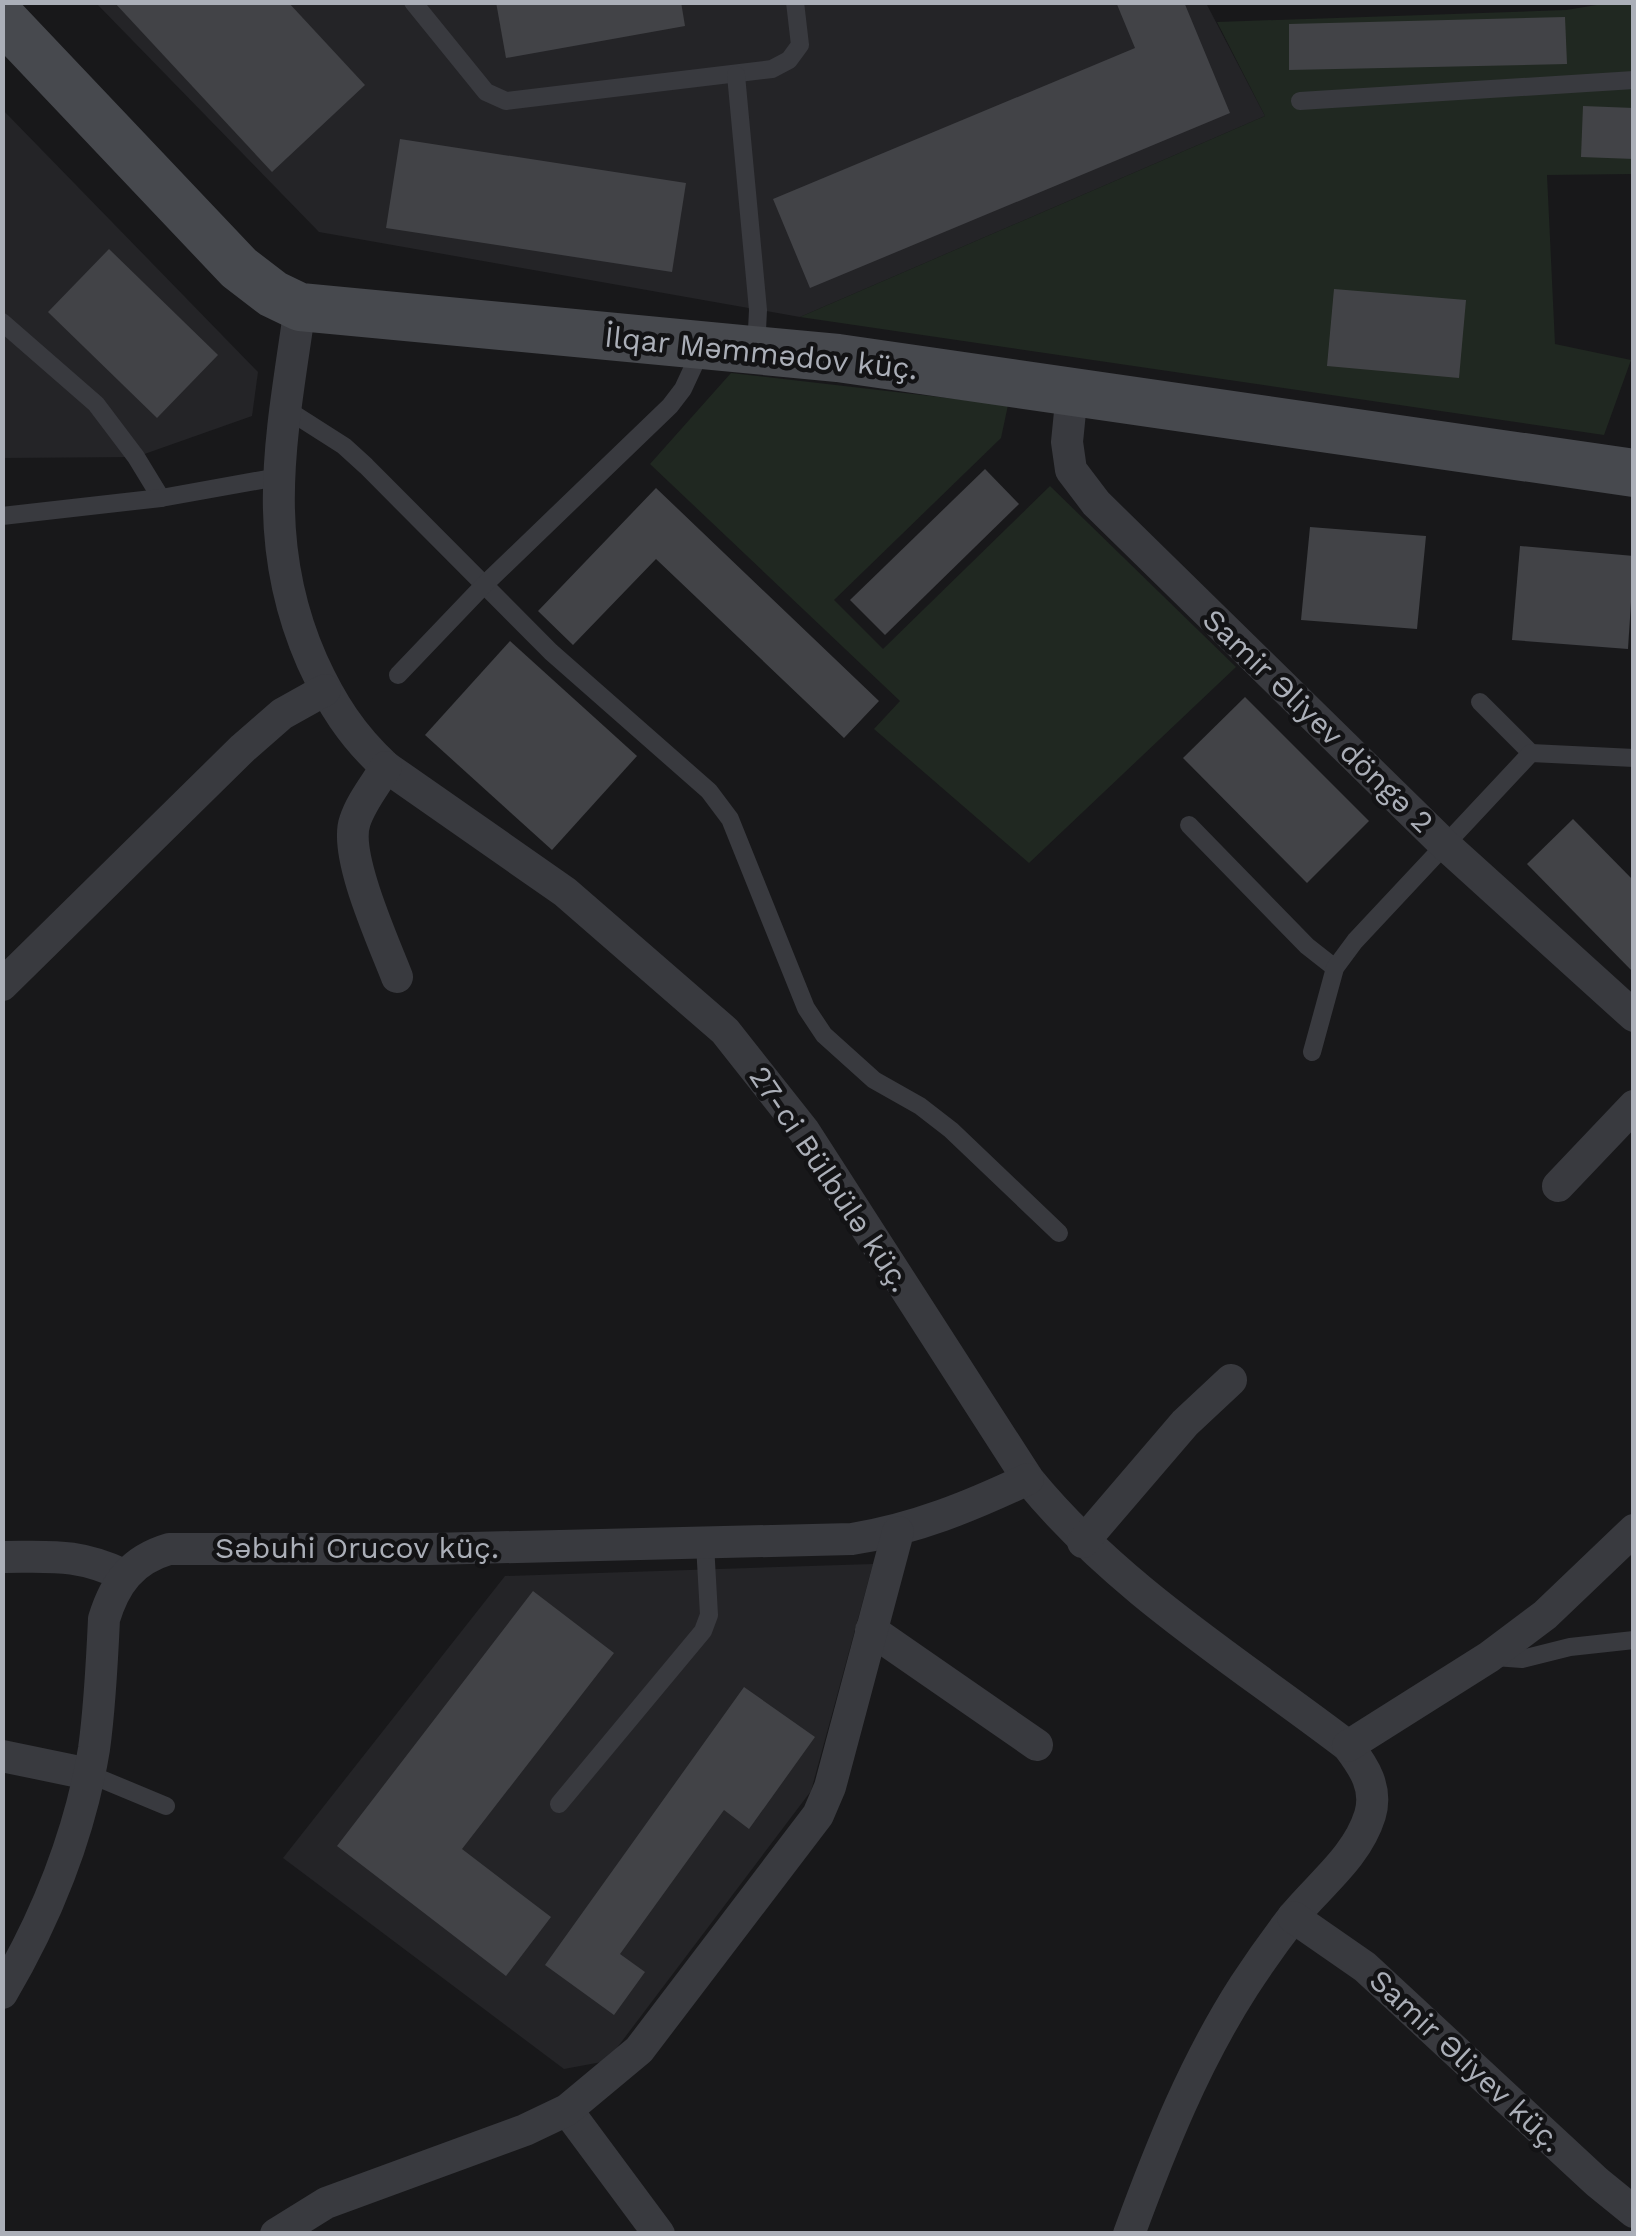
<svg xmlns="http://www.w3.org/2000/svg" width="1636" height="2236" viewBox="0 0 1636 2236" font-family="'Work Sans',sans-serif">
  <style>
    .built { fill: #242427 }
    .green { fill: #202821 }
    .building { fill: #424347 }
    .lines { fill: none; stroke-linecap: round; stroke-linejoin: round }
    .lane { stroke: #393a3f; stroke-width: 18 }
    .street { stroke: #393a3f; stroke-width: 32 }
    .secondary { stroke: #47494e; stroke-width: 48 }
    .labels { text-anchor: middle; stroke-width: 9; stroke-linejoin: round; paint-order: stroke }
    .street-label { font-size: 30px; fill: #abafb8; stroke: #131315 }
  </style>
  <rect width="100%" height="100%" fill="#18181a"/>
  <g class="built">
    <path d="M96,3H1206L1265,116L800,317L319,232Z"/>
    <path d="M2,109L258,372L252,416L136,457L3,458Z"/>
    <path d="M873,1564L811,1791L607,2061L564,2069L283,1858L505,1576Z"/>
  </g>
  <g class="green">
    <path d="M1609,3H1633V174L1547,175L1555,344L1631,360L1604,435L800,317L1265,116L1217,22L1566,10Z"/>
    <path d="M731,373L1008,405L1001,438L834,600L883,649L1050,486L1236,667L1029,863L874,729L900,701L650,464Z"/>
  </g>
  <g class="building">
    <path d="M114,2H288L365,85L272,172Z"/>
    <path d="M496,2H681L685,26L506,58Z"/>
    <path d="M1116,2H1184L1230,113L810,288L773,199L1135,48Z"/>
    <path d="M1565,17L1567,64L1289,70V24Z"/>
    <path d="M1583,106L1634,108V159L1581,157Z"/>
    <path d="M400,139L686,183L672,272L386,228Z"/>
    <path d="M109,249L218,355L157,418L48,312Z"/>
    <path d="M1334,289L1466,300L1459,378L1327,366Z"/>
    <path d="M985,469L1019,504L885,635L850,600Z"/>
    <path d="M656,488L879,701L844,738L656,559L573,645L538,611Z"/>
    <path d="M1310,527L1426,536L1417,629L1301,620Z"/>
    <path d="M1520,546L1634,556L1628,649L1512,640Z"/>
    <path d="M510,641L637,756L552,850L425,735Z"/>
    <path d="M1245,697L1369,821L1307,883L1183,758Z"/>
    <path d="M1573,819L1634,881V973L1527,864Z"/>
    <path d="M533,1591L614,1653L462,1849L551,1917L506,1976L337,1846Z"/>
    <path d="M744,1687L815,1737L749,1829L724,1810L620,1954L645,1972L614,2015L545,1965Z"/>
  </g>
  <g class="lines">
    <g class="lane">
      <path d="M413,2L486,92L506,101L772,69L789,60L800,45L795,2"/>
      <path d="M736,75L758,310L756,350"/>
      <path d="M1300,101L1634,80"/>
      <path d="M2,322L96,404L136,457L161,498"/>
      <path d="M286,409L344,446L366,466L551,652L709,791L730,819L806,1008L824,1035L874,1080L920,1106L951,1130L1059,1233"/>
      <path d="M2,516L161,498L278,477"/>
      <path d="M398,675L484,585L670,406L683,389L703,346"/>
      <path d="M1480,702L1531,753"/>
      <path d="M1189,825L1307,946L1335,968"/>
      <path d="M1312,1052L1335,968L1355,941L1531,753L1634,758"/>
      <path d="M1495,1657L1522,1659L1570,1647L1634,1640"/>
      <path d="M89,1774L166,1806"/>
      <path d="M559,1804L703,1631L709,1615L705,1544"/>
    </g>
    <g class="street">
      <path d="M300,307C282,434 258,538 312,661C331,703 352,736 386,767L565,892L725,1031L804,1131L1028,1479C1117,1588 1238,1662 1348,1746C1364,1767 1378,1788 1370,1815C1357,1857 1320,1884 1293,1917C1276,1939 1259,1963 1244,1986C1194,2064 1161,2147 1129,2234"/>
      <path d="M1072,392L1067,442L1071,470L1096,503L1443,843L1634,1016"/>
      <path d="M386,767C376,784 361,802 355,821C343,854 384,943 397,977"/>
      <path d="M2,985L243,748L282,714L325,690"/>
      <path d="M1558,1186L1634,1106"/>
      <path d="M1083,1542L1185,1423L1231,1380"/>
      <path d="M2,1557C52,1557 77,1553 124,1575"/>
      <path d="M871,1630L1037,1745"/>
      <path d="M1348,1746L1489,1657L1545,1615L1634,1530"/>
      <path d="M2,1756L89,1774"/>
      <path d="M1293,1917L1365,1967L1597,2182L1634,2212"/>
      <path d="M2,1993C46,1919 80,1834 94,1749C100,1706 102,1663 104,1619C115,1583 132,1560 169,1549H430L852,1539C915,1529 971,1506 1028,1479"/>
      <path d="M567,2110L659,2234"/>
      <path d="M276,2234L326,2203L525,2130L567,2110L639,2050L818,1815L830,1787L898,1532"/>
    </g>
    <path class="secondary" d="M2,18L239,268L273,294L300,307L838,358L1634,473"/>
  </g>
  <g class="labels">
    <g class="street-label">
      <text transform="translate(761 353) rotate(6)" y="10">İlqar Məmmədov küç.</text>
      <text transform="translate(1318 721) rotate(44)" y="10">Samir Əliyev döngə 2</text>
      <text transform="translate(830 1179) rotate(56)" y="10">27-ci Bülbülə küç.</text>
      <text x="357" y="1558">Səbuhi Orucov küç.</text>
      <text transform="translate(1466 2061) rotate(43)" y="10">Samir Əliyev küç.</text>
    </g>
  </g>
  <rect width="1636" height="2236" fill="none" stroke="#abafb8" stroke-width="10"/>
</svg>
